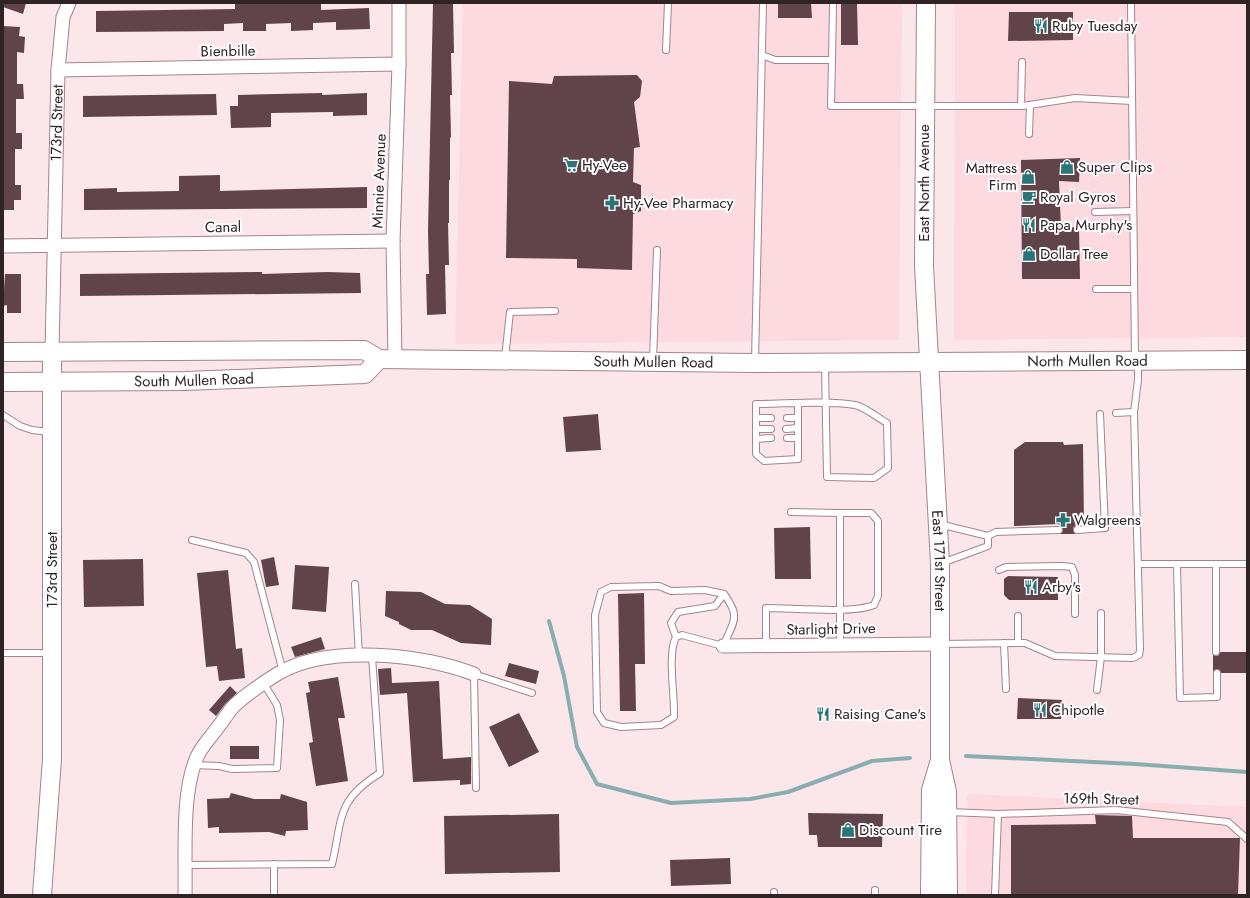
<svg xmlns="http://www.w3.org/2000/svg" width="1250" height="898" viewBox="0 0 1250 898" font-family="Jost,sans-serif">
  <style>
    .built { fill: #fddae0 }
    .lines { fill: none; stroke-linecap: round; stroke-linejoin: round }
    .stream { stroke: #88aeb0; stroke-width: 4 }
    .building { fill: #604449 }
    .lane-casing { stroke: #a5848b; stroke-width: 8 }
    .street-casing { stroke: #a5848b; stroke-width: 15 }
    .secondary-casing { stroke: #a5848b; stroke-width: 20 }
    .lane { stroke: #fff; stroke-width: 6 }
    .street { stroke: #fff; stroke-width: 13 }
    .secondary { stroke: #fff; stroke-width: 18 }
    .labels { text-anchor: middle; stroke-width: 4; stroke-linejoin: round; paint-order: stroke }
    .poi-label { font-size: 15px; fill: #302325; stroke: #fff; text-anchor: start }
    .street-label { font-size: 15px; fill: #302325; stroke: #fff }
  </style>
  <rect width="100%" height="100%" fill="#fbe6ea"/>
  <g class="built">
    <path d="M463,3H902L899,340L455,344Z"/>
    <path d="M955,3H1247V337L954,340Z"/>
    <path d="M967,794L1247,807V895H966Z"/>
  </g>
  <g class="lines">
    <g class="stream">
      <path d="M549,621L564,676L577,747L597,784L671,803L750,799L788,792L872,761L910,758"/>
      <path d="M966,756L1135,764L1247,772"/>
    </g>
  </g>
  <g class="building">
    <path d="M3,3H26L23,14L3,7Z"/>
    <path d="M235,3H321V10L369,8L370,29L336,30V22L313,23V30L291,31V23L266,24V31H243V23L224,24V31L96,32V11L235,9Z"/>
    <path d="M433,3H453L454,53H451L452,95H450L451,137L450,138V180H449V223H448L449,265H445L446,314L427,315L426,274H429L428,231Z"/>
    <path d="M778,3H811L812,18H778Z"/>
    <path d="M841,3H857L858,45H841Z"/>
    <path d="M1009,12H1073V40L1008,41Z"/>
    <path d="M3,26L20,27L19,36L25,37L24,53L17,52V84H23L24,99H16V133H22V149H15V185H21V200H14V210H3Z"/>
    <path d="M637,75L642,81L640,97L634,102L640,147L634,148L633,182L641,185V211L633,214L632,270L577,268V259L506,258L509,81L552,84L554,76Z"/>
    <path d="M322,93V95L367,93V115L333,116V112L271,113V127L231,128L230,106H238V95Z"/>
    <path d="M216,94L217,115L83,117V96Z"/>
    <path d="M1080,158L1079,182L1059,181L1061,228L1079,227L1080,279H1022L1021,160Z"/>
    <path d="M220,175V191L367,187V208L84,210V189L117,188V192L179,191V176Z"/>
    <path d="M262,272V274L327,272L360,273L361,293L80,296V274Z"/>
    <path d="M5,274H21V313H7V305L3,306Z"/>
    <path d="M598,414L601,450L566,452L563,417Z"/>
    <path d="M1025,442H1063L1064,445L1083,444L1084,523L1077,524L1073,528L1075,534H1060L1063,529L1058,524L1014,526V450Z"/>
    <path d="M810,527L811,579H775L774,528Z"/>
    <path d="M274,557L279,585L266,587L261,560Z"/>
    <path d="M143,559L144,606L84,607L83,560Z"/>
    <path d="M295,565L329,567L326,612L292,609Z"/>
    <path d="M228,570L236,649L242,648L245,678L219,681L217,666L206,667L197,573Z"/>
    <path d="M1008,576L1058,577V600H1009L1004,595V579Z"/>
    <path d="M386,591L421,592L445,604L470,605L492,619L491,645L461,643L432,630H411L399,624V622L385,616Z"/>
    <path d="M644,593L645,664H635L636,711H620L618,594Z"/>
    <path d="M321,637L325,649L295,657L291,647Z"/>
    <path d="M1220,652H1247V673H1221L1217,669L1213,672V655L1218,656Z"/>
    <path d="M509,663L539,671L536,684L505,676Z"/>
    <path d="M391,668L392,683L439,681L443,759L471,757V784L460,785V780L413,782L407,693L380,695L378,669Z"/>
    <path d="M338,677L345,718H338L348,781L316,786L309,743L313,742L306,693L310,692L308,682Z"/>
    <path d="M230,686L237,693L226,703L216,716L209,710Z"/>
    <path d="M1018,698L1062,700L1061,719H1017Z"/>
    <path d="M519,713L539,752L509,767L489,727Z"/>
    <rect x="230" y="746" width="29" height="13"/>
    <path d="M231,793L254,799H280L281,794L307,802L308,830L286,831L285,836L269,832L219,833V827L208,828L207,799L229,798Z"/>
    <path d="M808,813L883,814L882,847H818L817,835H809Z"/>
    <path d="M559,814L560,872L445,874L444,816Z"/>
    <path d="M1095,815L1132,816L1133,838H1240L1238,895H1011V825L1096,824Z"/>
    <path d="M730,858L731,884L671,886L670,860Z"/>
  </g>
  <g class="lines">
    <defs>
      <g id="lane">
        <path d="M1131,3L1135,359"/>
        <path d="M666,50L668,3"/>
        <path d="M762,55L775,60H832L833,3"/>
        <path d="M832,60L831,106H1023L1075,98L1132,101"/>
        <path d="M1021,106L1022,62"/>
        <path d="M1029,134L1030,105"/>
        <path d="M1095,212L1133,211"/>
        <path d="M1096,289H1134"/>
        <path d="M505,358L510,312L555,311"/>
        <path d="M653,360L657,250"/>
        <path d="M755,361L763,3"/>
        <path d="M798,403V459L764,461L756,454V404C785,404 827,400 855,405C865,407 878,418 887,423L888,468L874,478L827,477L825,364"/>
        <path d="M1116,413L1134,412L1138,380V362"/>
        <path d="M3,415L20,426L32,430L50,432"/>
        <path d="M756,418H771"/>
        <path d="M787,418H798"/>
        <path d="M756,429H771"/>
        <path d="M786,429L798,428"/>
        <path d="M787,438H798"/>
        <path d="M756,439L771,438"/>
        <path d="M791,512L840,513"/>
        <path d="M939,524L988,536L996,532L1059,530"/>
        <path d="M1077,530L1105,528L1100,414"/>
        <path d="M192,540L246,553L254,562L283,672"/>
        <path d="M942,563L988,546V536"/>
        <path d="M1139,564H1247"/>
        <path d="M1177,564L1180,698L1217,697V673"/>
        <path d="M1216,564V652"/>
        <path d="M999,570L1006,567L1062,566L1072,567L1075,575V614"/>
        <path d="M355,584L359,656"/>
        <path d="M659,586L671,591L705,590L724,594C741,617 734,621 723,646L682,635L676,637C667,655 675,695 674,717L661,725L621,727L604,723L597,712L595,615L601,592L611,587Z"/>
        <path d="M1018,616V643"/>
        <path d="M676,637L671,623L678,612L715,606L724,594"/>
        <path d="M1004,643L1006,689"/>
        <path d="M941,644L1025,643L1055,656L1133,658L1139,655L1140,650L1134,412"/>
        <path d="M766,645V608C793,608 852,614 874,605L878,596V521L871,513H840V645"/>
        <path d="M3,653H50"/>
        <path d="M1097,690L1101,657V613"/>
        <path d="M194,765L219,766L232,769L277,768L280,720L277,705L264,684"/>
        <path d="M476,788L474,674L532,693"/>
        <path d="M949,812L998,814L1116,810L1228,822L1247,839"/>
        <path d="M186,865L332,864C343,819 335,801 380,773L372,656"/>
        <path d="M274,895V864"/>
        <path d="M774,895V892"/>
        <path d="M875,895V890"/>
        <path d="M995,895L998,814"/>
      </g>
      <g id="street">
        <path d="M58,70L399,64"/>
        <path d="M3,246L393,241"/>
        <path id="s1" d="M52,352L58,70L63,17L69,3"/>
        <path d="M395,360L393,241L399,64V3"/>
        <path d="M723,646L939,644"/>
        <path d="M185,895C186,855 181,793 197,757C201,747 211,737 218,727C223,721 227,714 232,708C241,698 267,680 279,673C328,644 423,654 474,674"/>
      </g>
      <g id="secondary">
        <path id="s2" d="M926,3L924,266L940,564V760L947,792L948,895"/>
        <path id="s3" d="M3,352L364,350L379,359L755,363L1247,360"/>
        <path id="s4" d="M3,382L185,381L365,374L379,359"/>
        <path d="M42,895L52,759V352"/>
        <path d="M930,895L931,790L940,760"/>
      </g>
    </defs>
    <use href="#lane" class="lane-casing"/>
    <use href="#street" class="street-casing"/>
    <use href="#secondary" class="secondary-casing"/>
    <use href="#lane" class="lane"/>
    <use href="#street" class="street"/>
    <use href="#secondary" class="secondary"/>
  </g>
  <defs>
    <symbol id="restaurant-bare" viewBox="-9 -9 18 18"><path d="M-5-6h1v4h1v-4h1v4h1v-4h1v5L-1.5 .5V6h-2V.5L-5-1ZM5-6V6H3V1.5H1.5Q1.5-4 5-6Z" fill="#2b7579" stroke="#fff" stroke-width="2.5" paint-order="stroke"/></symbol>
    <symbol id="supermarket-bare" viewBox="-9 -9 18 18"><path d="M-6-5.5h2.5l.6 2H6L4.5 2H-2.5L-4.4-4H-6ZM-1.5 3.2a1.3 1.3 0 1 0 .1 0ZM3 3.2a1.3 1.3 0 1 0 .1 0Z" fill="#2b7579" stroke="#fff" stroke-width="2.5" paint-order="stroke"/></symbol>
    <symbol id="shop-bare" viewBox="-9 -9 18 18"><path d="M-5-2.5h2.3a2.7 3.5 0 0 1 5.4 0H5L5.5 6h-11ZM-1.5-2.5h3a1.5 2.3 0 0 0-3 0Z" fill="#2b7579" stroke="#fff" stroke-width="2.5" paint-order="stroke"/></symbol>
    <symbol id="cafe-bare" viewBox="-9 -9 18 18"><path d="M-5.5-4.5H6V0H3Q3 3.5 0 3.5H-2.5Q-5.5 3.5-5.5 0ZM3-3.2v2h1.7v-2ZM-6 4.5H4V6H-6Z" fill="#2b7579" stroke="#fff" stroke-width="2.5" paint-order="stroke"/></symbol>
    <symbol id="pharmacy-bare" viewBox="-9 -9 18 18"><path d="M-2-6h4v4h4v4h-4v4h-4v-4h-4v-4h4Z" fill="#2b7579" stroke="#fff" stroke-width="2.5" paint-order="stroke"/></symbol>
  </defs>
  <g fill-rule="evenodd">
    <use href="#restaurant-bare" x="1031" y="16" width="20" height="20"/>
    <use href="#supermarket-bare" x="561" y="155" width="20" height="20"/>
    <use href="#shop-bare" x="1057" y="157" width="20" height="20"/>
    <use href="#shop-bare" x="1018" y="167" width="20" height="20"/>
    <use href="#cafe-bare" x="1019" y="187" width="20" height="20"/>
    <use href="#pharmacy-bare" x="602" y="193" width="20" height="20"/>
    <use href="#restaurant-bare" x="1019" y="215" width="20" height="20"/>
    <use href="#shop-bare" x="1019" y="244" width="20" height="20"/>
    <use href="#pharmacy-bare" x="1053" y="510" width="20" height="20"/>
    <use href="#restaurant-bare" x="1021" y="577" width="20" height="20"/>
    <use href="#restaurant-bare" x="1030" y="700" width="20" height="20"/>
    <use href="#restaurant-bare" x="813" y="704" width="20" height="20"/>
    <use href="#shop-bare" x="838" y="820" width="20" height="20"/>
  </g>
  <g class="labels">
    <g class="poi-label">
      <text x="1052" y="31">Ruby Tuesday</text>
      <text x="582" y="170">Hy-Vee</text>
      <text x="1078" y="172">Super Clips</text>
      <text x="1017" y="173" text-anchor="end">Mattress<tspan x="1017" dy="17">Firm</tspan></text>
      <text x="1040" y="202">Royal Gyros</text>
      <text x="623" y="208">Hy-Vee Pharmacy</text>
      <text x="1040" y="230">Papa Murphy's</text>
      <text x="1040" y="259">Dollar Tree</text>
      <text x="1074" y="525">Walgreens</text>
      <text x="1042" y="592">Arby's</text>
      <text x="1051" y="715">Chipotle</text>
      <text x="834" y="719">Raising Cane's</text>
      <text x="859" y="835">Discount Tire</text>
    </g>
    <g class="street-label">
      <text transform="translate(228 51) rotate(-1)" y="5">Bienbille</text>
      <text dy="5" stroke="none"><textPath href="#s1" startOffset="229">173rd Street</textPath></text>
      <text transform="translate(379 181) rotate(-88)" y="5">Minnie Avenue</text>
      <text transform="translate(924 183) rotate(-90)" y="5">East North Avenue</text>
      <text transform="translate(223 227) rotate(-1)" y="5">Canal</text>
      <text dy="5" stroke="none"><textPath href="#s3" startOffset="1087">North Mullen Road</textPath></text>
      <text dy="5" stroke="none"><textPath href="#s3" startOffset="653">South Mullen Road</textPath></text>
      <text dy="5" stroke="none"><textPath href="#s4" startOffset="191">South Mullen Road</textPath></text>
      <text dy="5" stroke="none"><textPath href="#s2" startOffset="558">East 171st Street</textPath></text>
      <text transform="translate(52 570) rotate(-90)" y="5">173rd Street</text>
      <text transform="translate(831 629) rotate(-1)" y="5">Starlight Drive</text>
      <text transform="translate(1101 799) rotate(1)" y="5">169th Street</text>
    </g>
  </g>
  <rect width="1250" height="898" fill="none" stroke="#302325" stroke-width="8"/>
</svg>
